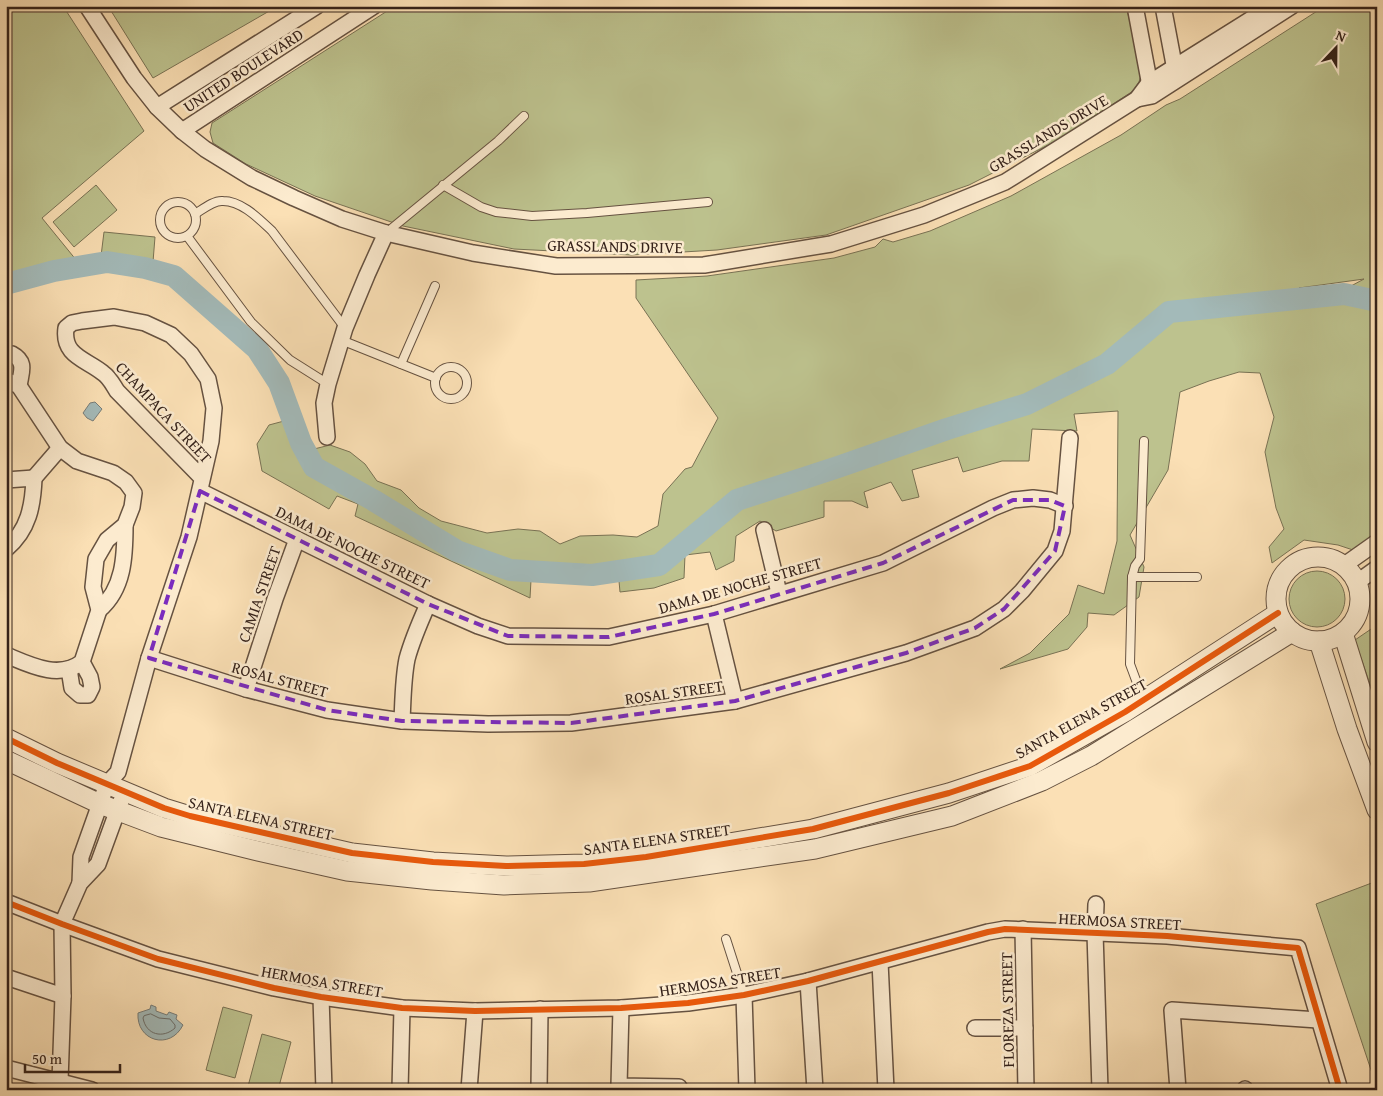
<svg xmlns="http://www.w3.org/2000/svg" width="1383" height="1096" viewBox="0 0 1383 1096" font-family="'Gentium Book Plus',serif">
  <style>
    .green { fill: #bdc28e; stroke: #797254; fill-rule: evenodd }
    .water { fill: #a3bab9; stroke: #777d79 }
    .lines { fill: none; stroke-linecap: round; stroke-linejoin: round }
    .shore { stroke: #6c6e6a; stroke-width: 1 }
    .river { stroke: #a3bab9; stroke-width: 22 }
    .service-casing { stroke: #665241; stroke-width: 10 }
    .minor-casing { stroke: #665241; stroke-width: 18 }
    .tertiary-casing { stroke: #665241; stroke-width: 21 }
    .service { stroke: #fcebcf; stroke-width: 8 }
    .minor { stroke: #fcebcf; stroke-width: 15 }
    .tertiary { stroke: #fcebcf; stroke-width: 19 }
    .cycleway-casing { stroke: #fcebcf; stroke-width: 9 }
    .cycleway { stroke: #e8590c; stroke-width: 6 }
    .marked { fill: none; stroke: #7b2cbf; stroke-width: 4; stroke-dasharray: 10 6; stroke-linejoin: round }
    .labels { text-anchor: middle; stroke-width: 5; stroke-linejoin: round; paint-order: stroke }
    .street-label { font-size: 16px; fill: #35221a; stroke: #fcebcf }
  </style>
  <rect width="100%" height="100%" fill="#fbe0b5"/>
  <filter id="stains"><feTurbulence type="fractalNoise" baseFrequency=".004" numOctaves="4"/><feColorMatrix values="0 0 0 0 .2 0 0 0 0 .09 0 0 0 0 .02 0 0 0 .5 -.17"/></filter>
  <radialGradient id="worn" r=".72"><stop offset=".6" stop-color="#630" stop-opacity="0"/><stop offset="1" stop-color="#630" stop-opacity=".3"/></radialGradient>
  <g class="green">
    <path d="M6,6H63L144,131L42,218L77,261L6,275Z"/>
    <path d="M108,6H278L153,78Z"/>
    <path d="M395,6H1126L1142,71L1139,82L1133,91L1056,141L969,185L826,235L717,250L631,255L514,249L403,226L315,196L246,164L213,143L210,132L212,123Z"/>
    <path d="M1325,6H1377V536L1356,551L1338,545L1304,540L1272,563L1269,547L1284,529L1276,508L1265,452L1274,417L1260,373L1239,372L1209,381L1180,392L1168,470L1130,535L1144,567L1139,597L1114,615L1088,613L1087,627L1068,649L1000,669L1030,653L1069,614L1078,585L1104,594L1117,541L1118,411L1074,414L1077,431L1032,429L1029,461H1002L963,472L958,457L912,470L919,497L902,501L891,482L864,492L868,508L852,501H824V517L776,531L760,521L736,536L734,561L716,570L710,552L685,555L684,578L654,588L620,592L619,581L591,583L531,580L530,598L355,516L358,504L337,496L329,509L262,471L257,444L269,425L284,421L314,449L330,445L350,452L365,464L377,481L401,490L419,508L441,521L487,533L518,529L540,531L560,544L580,536L613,535L637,537L658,526L663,494L685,469L692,467L718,418L636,298V280L707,276L834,258L875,247L883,239L893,242L930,231L1011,196L1121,135L1166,105L1180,99ZM1364,279L1351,286L1299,288Z"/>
    <path d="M96,185L117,210L74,247L53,222Z"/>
    <path d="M104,232L155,237L153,262L101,256Z"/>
    <circle cx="1317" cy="599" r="28"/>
    <path d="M1377,625V705L1355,640Z"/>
    <path d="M1377,881V1088L1316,904Z"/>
    <path d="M223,1007L252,1015L235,1078L206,1070Z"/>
    <path d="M262,1034L291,1042L278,1090H247Z"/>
  </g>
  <g class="water">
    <path d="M95,402L102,409L93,421L87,418L83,413L90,403Z"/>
    <path d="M151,1005L156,1007V1011L167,1015L169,1012L177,1015L176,1019L183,1025C170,1051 136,1041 138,1013L150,1009Z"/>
  </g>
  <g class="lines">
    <path class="shore" d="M151,1014L159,1018L170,1019L175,1025V1028C163,1039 146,1035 143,1018L144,1016Z"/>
    <path class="river" d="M6,284L54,271L107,262L145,268L174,276L257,349L279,383L301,443L314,467L373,500L457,551L510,570L592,575L659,565L737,500L838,467L947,429L1027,404L1107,364L1169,312L1344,294L1377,301"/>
    <defs>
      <g id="service">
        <path d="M443,185L481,207L496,212L532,216L587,213L708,202"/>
        <circle cx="178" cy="220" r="18"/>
        <path d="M195,214C203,209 214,200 223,201C242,201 259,219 272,231L345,328"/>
        <path d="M386,233L498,141L524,116"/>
        <path d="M187,236L251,322L290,360L328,384"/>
        <path d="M341,340L436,378"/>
        <path d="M401,364L435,286"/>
        <circle cx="451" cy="383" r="16"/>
        <path d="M1132,577H1197"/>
        <path d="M1143,699L1130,664L1132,577L1135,566L1140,559L1144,441"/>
        <path d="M726,939L744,995"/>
      </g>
      <g id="minor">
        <path d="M87,6L134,78L157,107L182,131L205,149L252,178L294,198L342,219L386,233L473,253L556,266L704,265L831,244L924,215L1005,182L1137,99L1149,83L1272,6"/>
        <path d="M1135,6L1151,91"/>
        <path d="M1163,6L1176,75"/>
        <path d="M1137,99L1152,96L1292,6"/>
        <path d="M157,107L317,6"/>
        <path d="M182,131L374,6"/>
        <path d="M6,357L12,354C27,362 21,372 19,386"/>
        <path d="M6,380L19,386L60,448L77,461L113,473L126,482L134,493L132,507L125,525L107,540L96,559L93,587L99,610L82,662C59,680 30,665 6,655"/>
        <path d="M327,437L324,403L328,384L345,328L367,275L386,233"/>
        <path d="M34,478L60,448"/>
        <path d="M6,480L34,478C33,505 29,530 6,549"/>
        <path d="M200,491L428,604L478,626L508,636L609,637L714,614L883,563L993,508L1013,500L1033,498L1050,500L1065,506"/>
        <path d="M764,530L779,593"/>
        <path d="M1343,566L1377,542"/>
        <path d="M1356,583L1377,568"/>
        <path d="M99,610C124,589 125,556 125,525"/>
        <path d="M714,614L735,701"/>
        <path d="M149,658L246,689L327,710L402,721L488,724L571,723L735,701L906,653L975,628L1004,609L1022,591L1055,551L1062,531L1070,438"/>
        <path d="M69,669L72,688L80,695H88L92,687L90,677L82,662"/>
        <path d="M246,689L275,599L297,539"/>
        <path d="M402,721C403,700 403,679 407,659C412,640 420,622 428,604"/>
        <path d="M80,883L81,857L107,784L118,772L149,658L189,537L211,441L214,408L208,379L191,354L171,335L145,323L114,317L82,321L72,323L66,328C62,356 86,359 103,373C110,378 113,385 117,391L202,478"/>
        <path d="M6,902L62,924L158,959L274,988L321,997L402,1008L475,1011L621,1008L688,1003L744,995L808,981L988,932L1005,929L1167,936L1298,948L1340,1090"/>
        <path d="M1096,904L1095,933L1100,1090"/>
        <path d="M1023,929L1026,1090"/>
        <path d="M880,962L886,1090"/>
        <path d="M6,977L63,996"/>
        <path d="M808,981L815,1090"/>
        <path d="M744,995L747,1090"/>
        <path d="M321,997L324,1090"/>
        <path d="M621,1008L619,1086L679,1087"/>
        <path d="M975,1028H1025"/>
        <path d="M6,1068L92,1090"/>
        <path d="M1245,1089V1090"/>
        <path d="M61,1090L60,1081L63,996L62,924L80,883L98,864L121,801"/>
        <path d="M400,1090L402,1008"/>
        <path d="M469,1090L475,1011"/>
        <path d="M539,1090L540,1009"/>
        <path d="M1178,1090L1172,1010L1318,1020"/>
      </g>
      <g id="tertiary">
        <circle cx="1318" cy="599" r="42"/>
        <path d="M1343,633L1377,742"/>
        <path d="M1319,641L1347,729L1377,810"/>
        <path d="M6,738L57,763L164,808L190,816L352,853L433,862L506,866L584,864L646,857L813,829L949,793L1030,766L1125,712L1278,613"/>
        <path d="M6,760L100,804L161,827L258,851L347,871L432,880L504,885L589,882L815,849L952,816L1042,781L1091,756L1292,632"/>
      </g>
    </defs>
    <use href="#service" class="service-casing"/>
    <use href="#minor" class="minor-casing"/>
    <use href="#tertiary" class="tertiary-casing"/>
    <use href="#service" class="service"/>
    <use href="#minor" class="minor"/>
    <use href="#tertiary" class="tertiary"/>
    <defs>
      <g id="cycleway">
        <path d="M6,738L57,763L164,808L190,816L352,853L433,862L506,866L584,864L646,857L813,829L949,793L1030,766L1125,712L1278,613"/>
        <path d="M6,902L62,924L158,959L274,988L321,997L402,1008L475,1011L621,1008L688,1003L744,995L808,981L988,932L1005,929L1167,936L1298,948L1340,1090"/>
      </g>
    </defs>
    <use href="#cycleway" class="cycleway-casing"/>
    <use href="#cycleway" class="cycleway"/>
  </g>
  <path class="marked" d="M200,491L428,604L508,636L609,637L714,614L883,563L1013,500H1050L1065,506L1055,551L1004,609L975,628L906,653L735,701L571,723L402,721L327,710L149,658Z"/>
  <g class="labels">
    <g class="street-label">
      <text transform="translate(243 70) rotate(-33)" y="6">UNITED BOULEVARD</text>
      <text transform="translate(1048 133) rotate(-31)" y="6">GRASSLANDS DRIVE</text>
      <text transform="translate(615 246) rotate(1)" y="6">GRASSLANDS DRIVE</text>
      <text transform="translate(164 412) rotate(47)" y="6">CHAMPACA STREET</text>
      <text transform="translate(353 547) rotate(26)" y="6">DAMA DE NOCHE STREET</text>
      <text transform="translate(740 585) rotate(-16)" y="6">DAMA DE NOCHE STREET</text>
      <text transform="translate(259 594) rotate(-71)" y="6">CAMIA STREET</text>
      <text transform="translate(280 679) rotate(15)" y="6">ROSAL STREET</text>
      <text transform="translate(674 692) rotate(-8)" y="6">ROSAL STREET</text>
      <text transform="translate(1081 718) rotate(-29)" y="6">SANTA ELENA STREET</text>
      <text transform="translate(261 818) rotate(13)" y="6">SANTA ELENA STREET</text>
      <text transform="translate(657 839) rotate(-8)" y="6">SANTA ELENA STREET</text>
      <text transform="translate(1120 921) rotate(3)" y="6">HERMOSA STREET</text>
      <text transform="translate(322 981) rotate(10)" y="6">HERMOSA STREET</text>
      <text transform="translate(720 981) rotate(-9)" y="6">HERMOSA STREET</text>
      <text transform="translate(1007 1010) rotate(-91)" y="6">FLOREZA STREET</text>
    </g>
  </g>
  <rect width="1383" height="1096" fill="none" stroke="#fbe0b5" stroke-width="25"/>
  <rect x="8" y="8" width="1368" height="1081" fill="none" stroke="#35221a" stroke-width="2.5"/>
  <rect x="12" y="12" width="1358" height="1071" fill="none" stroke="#35221a"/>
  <g transform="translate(1336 48) rotate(22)" stroke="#fcebcf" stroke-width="4" paint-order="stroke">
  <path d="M0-4L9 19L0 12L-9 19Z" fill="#35221a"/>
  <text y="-8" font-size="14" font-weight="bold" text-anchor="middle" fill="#35221a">N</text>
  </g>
  <path d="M25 1064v8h95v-8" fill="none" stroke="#35221a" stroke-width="2.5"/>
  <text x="32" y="1064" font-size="15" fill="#35221a" stroke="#fcebcf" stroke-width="4" paint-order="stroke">50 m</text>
  <rect width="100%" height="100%" filter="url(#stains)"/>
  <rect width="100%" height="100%" fill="url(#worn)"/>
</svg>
